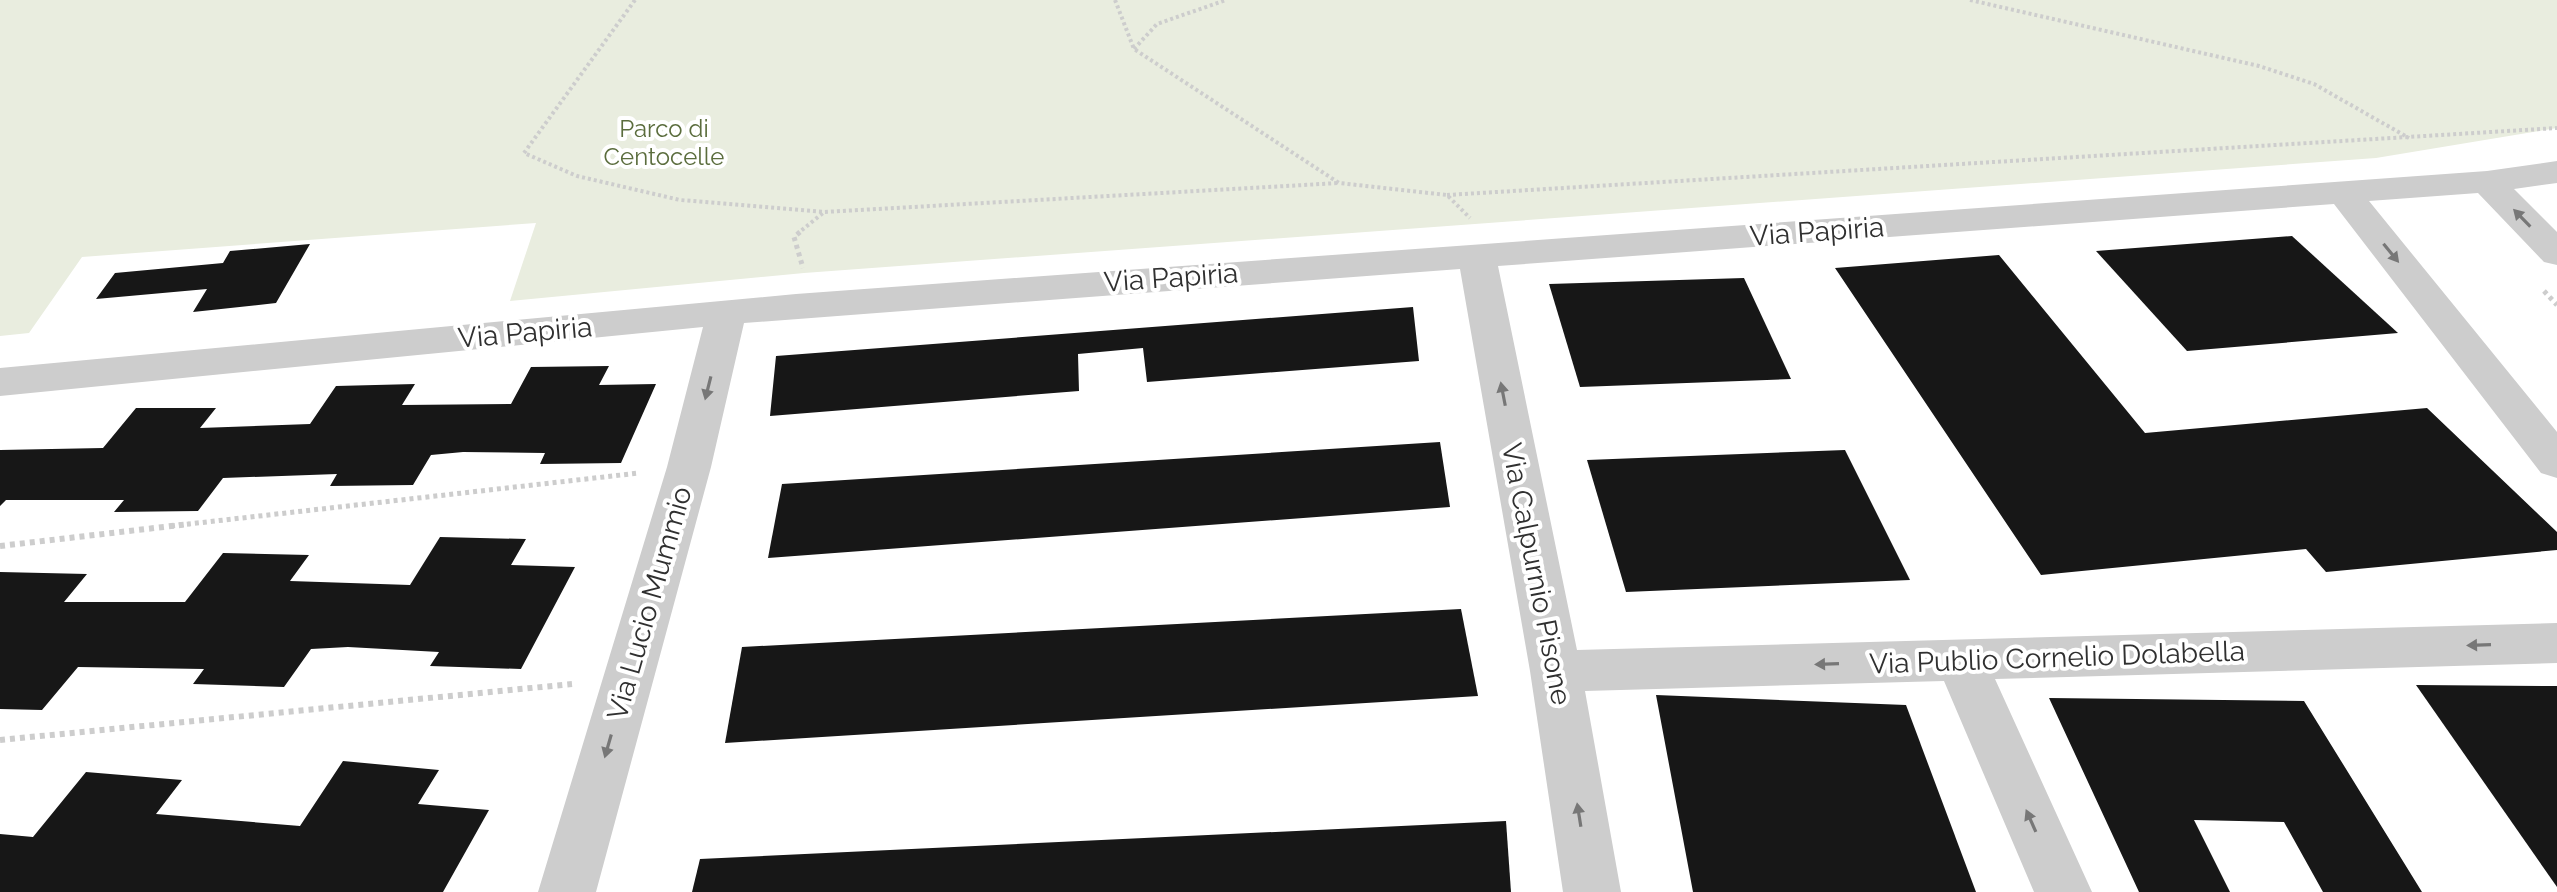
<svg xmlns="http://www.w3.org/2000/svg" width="2557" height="892" viewBox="0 0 2557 892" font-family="Raleway,sans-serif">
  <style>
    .green { fill: #e9eddf }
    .building { fill: #171717 }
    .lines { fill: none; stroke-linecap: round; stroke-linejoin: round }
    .path-far2 { stroke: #cdcdcd; stroke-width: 4; stroke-dasharray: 3 3; stroke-linecap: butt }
    .path-far1 { stroke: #cdcdcd; stroke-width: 5; stroke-dasharray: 4 4; stroke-linecap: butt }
    .path { stroke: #cdcdcd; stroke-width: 6; stroke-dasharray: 5 5; stroke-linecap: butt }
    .minor { fill: #cdcdcd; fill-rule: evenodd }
    .oneway { fill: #777 }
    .labels { text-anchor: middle; stroke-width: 8; stroke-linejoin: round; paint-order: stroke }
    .far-park-label { font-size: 24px; fill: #5b6d3d; stroke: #fff }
    .street-label { font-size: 28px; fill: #303030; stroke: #fff }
  </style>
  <rect width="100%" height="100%" fill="#fff"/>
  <path class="green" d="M0,0H2557V128L2376,158L804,273L510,301L536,223L82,257L29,333L0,336Z"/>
  <g class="building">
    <path d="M2292,236L2398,333L2187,351L2096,251Z"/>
    <path d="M310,244L276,303L193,312L207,289L96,299L115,273L223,263L230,251Z"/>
    <path d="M1999,255L2145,433L2427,408L2557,532V550L2326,572L2306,549L2041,575L1835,268Z"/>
    <path d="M1744,278L1791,379L1580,387L1549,284Z"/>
    <path d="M1413,307L1419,361L1147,382L1143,348L1078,354L1079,391L770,416L776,356Z"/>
    <path d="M609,366L599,385L656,384L621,463L540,464L545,453L463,452L431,455L413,485L330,486L337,474L223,478L198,511L114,512L124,500H6L0,506V450L103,448L136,408H216L200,428L310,424L336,386L415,384L402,405L511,404L531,367Z"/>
    <path d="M1440,442L1450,507L768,558L782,484Z"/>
    <path d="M1845,450L1910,580L1626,592L1587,460Z"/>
    <path d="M440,537L526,539L511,565L575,567L521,669L430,666L439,652L348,647L311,649L284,687L193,684L204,669L78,667L42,710L0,709V572L87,574L64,602H185L223,553L309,555L290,581L410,585Z"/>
    <path d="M1461,609L1478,696L725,743L742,647Z"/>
    <path d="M2416,685L2557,686V887Z"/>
    <path d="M1656,695L1906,705L1976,892H1693Z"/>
    <path d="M2049,698L2304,701L2422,892H2323L2284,822L2194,820L2230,892H2139Z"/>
    <path d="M343,761L439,770L418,804L489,810L443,892H0V834L33,837L86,772L182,780L156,814L300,826Z"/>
    <path d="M1506,821L1511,892H692L700,859Z"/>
  </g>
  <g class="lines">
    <g class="path-far2">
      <path d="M635,0L524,153L577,176L680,200L824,212L1339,183"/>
      <path d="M1115,0L1134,49L1339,183L1447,195L1470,218"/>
      <path d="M1970,0L2259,66L2314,84L2409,138"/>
      <path d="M1134,49L1157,24L1226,0"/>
      <path d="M1447,195L2557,128"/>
      <path d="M797,234L823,213"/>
    </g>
    <g class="path-far1">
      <path d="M800,232L794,237L803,268"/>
      <path d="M2544,291L2557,305"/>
      <path d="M171,526L639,473"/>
    </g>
    <g class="path">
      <path d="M0,546L189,524"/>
      <path d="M0,740L572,684"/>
    </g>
    <path class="minor" d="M2557,161V183L2514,189L2557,232V265L2544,262L2478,193L2369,201L2557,432V478L2541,473L2334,204L1498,266L1577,650L2557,623V663L1995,679L2092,892H2034L1944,681L1585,691L1621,892H1563L1530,671L1460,269L744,323L711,467L596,892H538L667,467L703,327L0,396V368L796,294L2487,171Z"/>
  </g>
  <defs><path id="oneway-solid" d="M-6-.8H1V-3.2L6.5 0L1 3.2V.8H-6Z" transform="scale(2)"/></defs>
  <g class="oneway">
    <use href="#oneway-solid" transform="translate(2522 218) rotate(-134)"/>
    <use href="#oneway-solid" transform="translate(2391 253) rotate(51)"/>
    <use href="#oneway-solid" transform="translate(708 388) rotate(104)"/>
    <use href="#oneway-solid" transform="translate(1503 394) rotate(-101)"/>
    <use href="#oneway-solid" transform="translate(2479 645) rotate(178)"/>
    <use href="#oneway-solid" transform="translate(1827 664) rotate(178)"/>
    <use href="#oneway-solid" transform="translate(608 746) rotate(106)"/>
    <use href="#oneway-solid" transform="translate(1579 815) rotate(-99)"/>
    <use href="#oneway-solid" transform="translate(2031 821) rotate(-114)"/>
  </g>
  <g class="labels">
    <g class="far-park-label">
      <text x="664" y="137">Parco di<tspan x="664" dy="28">Centocelle</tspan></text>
    </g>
    <g class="street-label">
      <text transform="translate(1817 231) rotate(-4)" y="10">Via Papiria</text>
      <text transform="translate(1171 277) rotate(-4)" y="10">Via Papiria</text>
      <text transform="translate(525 332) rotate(-5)" y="10">Via Papiria</text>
      <text transform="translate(1537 574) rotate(79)" y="10">Via Calpurnio Pisone</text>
      <text transform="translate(649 603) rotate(-74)" y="10">Via Lucio Mummio</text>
      <text transform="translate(2057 657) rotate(-2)" y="10">Via Publio Cornelio Dolabella</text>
    </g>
  </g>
</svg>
